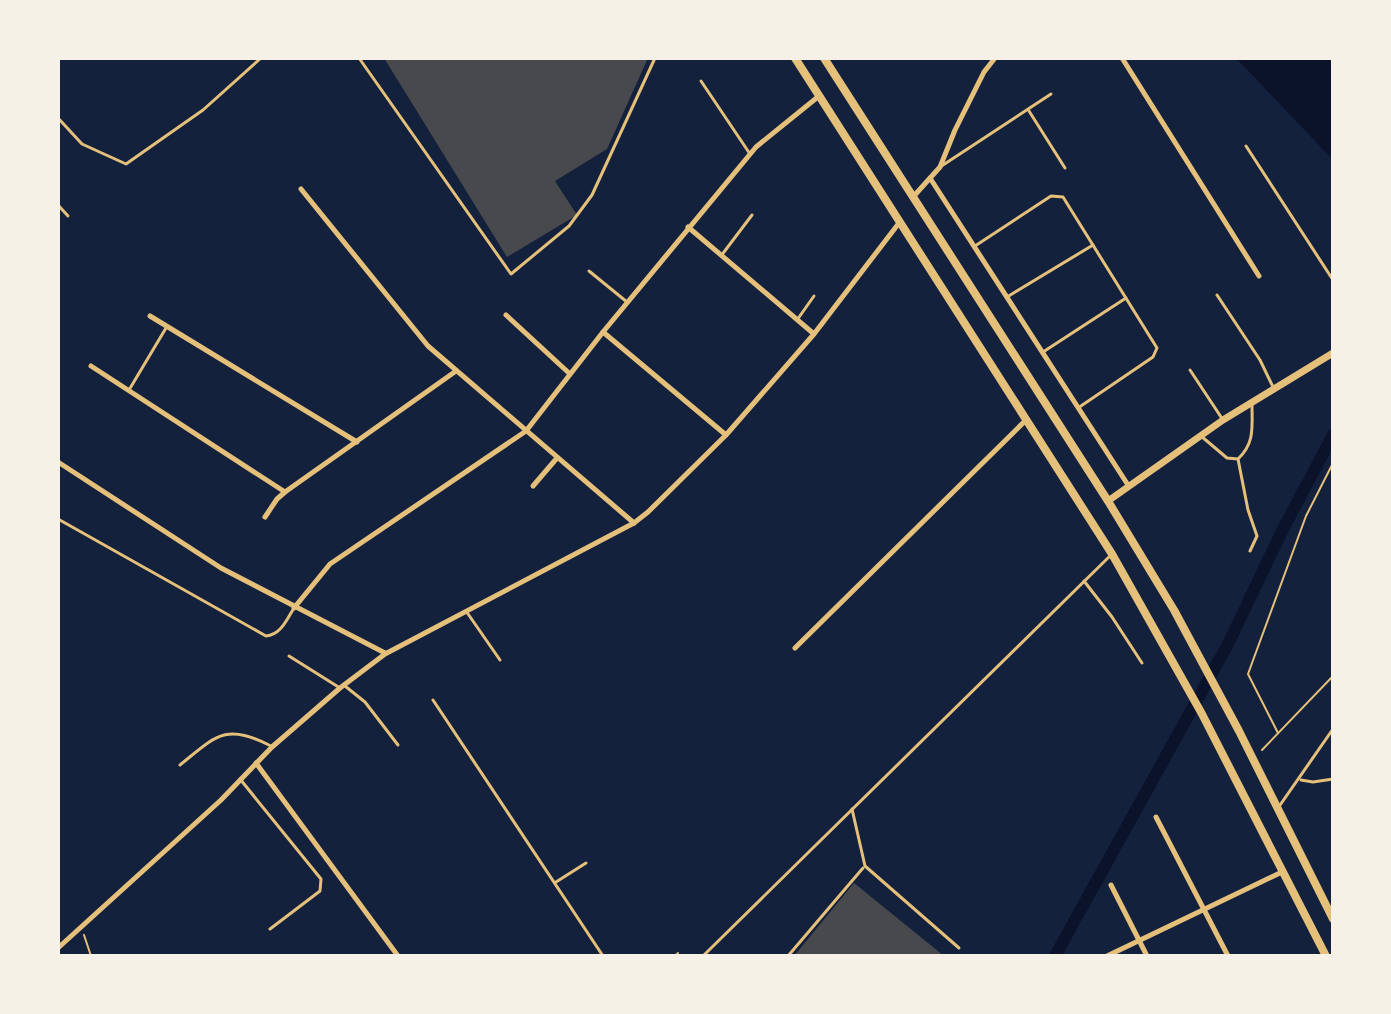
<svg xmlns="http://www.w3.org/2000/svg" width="1391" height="1014" viewBox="0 0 1391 1014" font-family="'PT Sans Narrow',sans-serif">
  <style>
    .water { fill: #0b132b }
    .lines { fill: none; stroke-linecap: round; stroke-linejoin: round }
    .canal { stroke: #0b132b; stroke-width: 12 }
    .building { fill: #48494c }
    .path { stroke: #e5c07b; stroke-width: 2 }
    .service { stroke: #e5c07b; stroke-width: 3 }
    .minor { stroke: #e5c07b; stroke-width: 5 }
    .tertiary { stroke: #e5c07b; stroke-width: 7 }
    .secondary { stroke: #e5c07b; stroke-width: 8 }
  </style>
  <rect width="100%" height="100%" fill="#14213d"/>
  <path class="water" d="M1236,58H1333V160Z"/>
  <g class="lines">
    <path class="canal" d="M1055,956L1227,646L1283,529L1333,435"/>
  </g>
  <g class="building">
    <path d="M384,58H648L607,149L555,181L577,215L507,257Z"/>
    <path d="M854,883L944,956H794Z"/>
  </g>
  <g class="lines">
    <g class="path">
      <path d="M1278,733L1248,674L1306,516L1333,463"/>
      <path d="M1262,750L1333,676"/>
      <path d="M84,935L91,956"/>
      <path d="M675,956L678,953"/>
    </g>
    <g class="service">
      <path d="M359,58L511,274L569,226L592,195L655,58"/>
      <path d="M701,81L750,154"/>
      <path d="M1029,111L1065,168"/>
      <path d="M58,118L82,144L126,164L203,110L261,58"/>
      <path d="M1246,146L1333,280"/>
      <path d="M940,167L1051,94"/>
      <path d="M58,205L68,216"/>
      <path d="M975,246L1051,196L1063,197L1157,348L1153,357L1078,408"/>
      <path d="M721,256L752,215"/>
      <path d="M589,271L627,302"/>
      <path d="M1217,295L1260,360L1274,389"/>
      <path d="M1007,297L1093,245"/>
      <path d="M797,320L814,296"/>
      <path d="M1043,352L1126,298"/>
      <path d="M1190,370L1223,420"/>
      <path d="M129,390L166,328"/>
      <path d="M1201,436L1227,458L1238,459C1255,443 1252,427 1252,405"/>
      <path d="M1238,459L1248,510L1257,536L1250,551"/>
      <path d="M58,519L266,636C281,635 287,619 294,608"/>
      <path d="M1084,581L1112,617L1142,663"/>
      <path d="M466,611L500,660"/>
      <path d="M289,656L340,688"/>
      <path d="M345,686L365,702L398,745"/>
      <path d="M433,700L603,956"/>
      <path d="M180,765C217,735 225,723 271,746"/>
      <path d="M240,779L321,879L320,891L270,929"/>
      <path d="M1301,780L1313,782L1333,779"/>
      <path d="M1278,808L1333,729"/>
      <path d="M852,809L865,866L959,948"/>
      <path d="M556,882L586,863"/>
      <path d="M703,956L1112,554"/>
      <path d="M788,956L863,868"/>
    </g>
    <g class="minor">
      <path d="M1122,58L1259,276"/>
      <path d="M930,178L1128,485"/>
      <path d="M301,189L428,346L634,523"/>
      <path d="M913,197L940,167L955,130L984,72L995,58"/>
      <path d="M688,227L814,334"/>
      <path d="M506,315L570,374"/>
      <path d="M150,316L357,442"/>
      <path d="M603,332L726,435"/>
      <path d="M91,366L285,492L456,371"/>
      <path d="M58,462L221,568L385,653"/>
      <path d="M533,486L557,458"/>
      <path d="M265,517L277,499L285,492"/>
      <path d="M294,608L330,564L526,431L603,332L756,147L819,96"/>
      <path d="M795,648L1026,420"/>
      <path d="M256,763L398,956"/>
      <path d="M1156,817L1228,956"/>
      <path d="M1111,885L1147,956"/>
      <path d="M58,948L221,800L272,747L340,688L385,654L634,523L648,512L726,435L814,334L899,223"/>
      <path d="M1107,956L1282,872"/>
    </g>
    <path class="tertiary" d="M1108,501L1223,420L1333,353"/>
    <g class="secondary">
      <path d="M795,58L1112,554L1202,714L1326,956"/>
      <path d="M824,58L1108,501L1174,610L1239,731L1333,919"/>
    </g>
  </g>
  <rect width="1391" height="1014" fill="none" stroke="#f6f1e7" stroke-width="120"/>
</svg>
